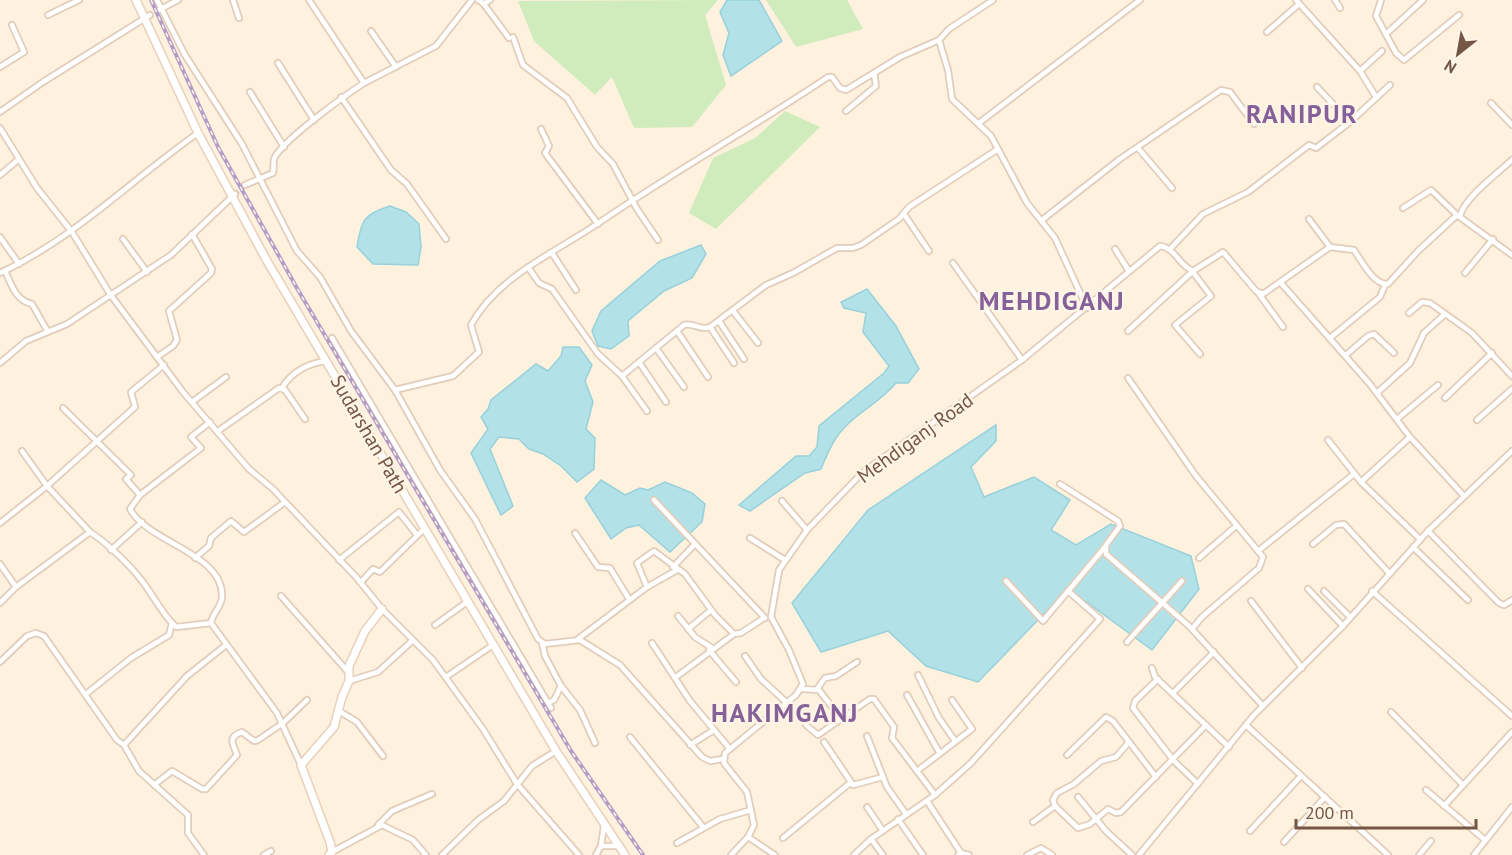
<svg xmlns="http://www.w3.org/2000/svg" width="1512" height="855" viewBox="0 0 1512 855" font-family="'PT Sans',sans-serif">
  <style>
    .green { fill: #d0ecbc }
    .water { fill: #b2e1e8; stroke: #97d1db; stroke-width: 1.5 }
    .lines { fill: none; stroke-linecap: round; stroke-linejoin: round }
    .street-tunnel { stroke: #dccab8; stroke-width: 4.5; stroke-dasharray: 4.5 2; stroke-linecap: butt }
    .street-casing { stroke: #e2cdba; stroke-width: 8 }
    .secondary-casing { stroke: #eacfb9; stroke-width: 10 }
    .street { stroke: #fff; stroke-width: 4.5 }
    .secondary { stroke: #fff; stroke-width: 7 }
    .rail-casing { stroke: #b39dc7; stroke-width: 4 }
    .rail { stroke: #fff5e6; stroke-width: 1.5; stroke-dasharray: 4.5; stroke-linecap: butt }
    .labels { text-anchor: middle; stroke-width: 5; stroke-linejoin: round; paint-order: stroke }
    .street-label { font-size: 20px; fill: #755645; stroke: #fff5e6 }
    .district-label { font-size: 26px; font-weight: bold; letter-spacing: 1.5px; fill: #856099; stroke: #fff5e6 }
  </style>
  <rect width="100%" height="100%" fill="#fef1de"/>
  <g class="green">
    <path d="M718,0L705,15L726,85L692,127L634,128L612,77L595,95L534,41L518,1Z"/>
    <path d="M766,0H847L863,29L796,47Z"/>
    <path d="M785,111L820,127L716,229L689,213L713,158L755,138Z"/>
  </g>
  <g class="water">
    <path d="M727,0H759L782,41L731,76L723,55L729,33L720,12Z"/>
    <path d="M390,206L406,212L419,224L421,247L418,265L373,264L357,247C361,220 364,214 390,206Z"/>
    <path d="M701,245L706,254L692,278L664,291L628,321L629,336L611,349L598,346L592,331L601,311L660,261Z"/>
    <path d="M867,289L896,326L919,369L908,383H896C879,403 864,408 848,424C834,437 828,452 821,469L805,473L750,511L739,505L796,456H809L817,447L819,426L884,373L889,366L863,332L866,313L844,308L841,302Z"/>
    <path d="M563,347H579L592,365L585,381L593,402L586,429L595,438L594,469L577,482L561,466L543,454L529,449L519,439L499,437L490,449L513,506L501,515L471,453L488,429L481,417L488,409L491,400L536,364L548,371L561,356Z"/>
    <path d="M996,425V441L971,467L984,497L1034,477L1070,500L1051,530L1076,545L1111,524L1191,556L1199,589L1152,650L1085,601L1066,591L978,682L926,666L888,631L821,652L792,603L868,510Z"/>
    <path d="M601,480L625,495L640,488L648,490L665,482L692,493L705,504L702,522L670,552L639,525L626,528L611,539L585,498Z"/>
  </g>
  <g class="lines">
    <path class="street-tunnel" d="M235,194L245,185"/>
    <defs>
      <g id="street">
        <path d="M157,0L185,55L242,144L297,251L320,277L351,331L395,390L440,470L475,519L538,639L545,644L580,640L620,665L702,757L710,761L723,759"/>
        <path d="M233,0L239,18"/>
        <path d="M478,0L484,4L490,0"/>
        <path d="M993,0L949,29L939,40L948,70L952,99L991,136L1027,203L1055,238L1087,308"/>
        <path d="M1296,0L1360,71L1376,97"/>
        <path d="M1335,0L1340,8"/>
        <path d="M1381,0L1376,16L1396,53L1404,60L1459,15"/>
        <path d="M483,3L509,38"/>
        <path d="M159,10L178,0"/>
        <path d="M48,15L79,0"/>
        <path d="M371,31L396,67"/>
        <path d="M1267,32L1299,4"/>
        <path d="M1386,34L1423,0"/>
        <path d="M513,37L523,65L567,98L597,147L613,164L637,209L658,240"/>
        <path d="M278,63L314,120"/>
        <path d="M0,67L24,52L12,25"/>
        <path d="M1360,71L1382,51"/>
        <path d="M364,83L436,46L472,0"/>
        <path d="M1317,87L1350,122"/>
        <path d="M250,92L284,147"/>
        <path d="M341,97L391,170L407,184L446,239"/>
        <path d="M1491,103L1512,125"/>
        <path d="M846,111L876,86L874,73"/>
        <path d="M0,112L43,82L150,15"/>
        <path d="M979,123L1140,0"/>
        <path d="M0,128L37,188L72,232L110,294L183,392L249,469L273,489L357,578L382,609L433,660L483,729L517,784L579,855"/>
        <path d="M541,129L549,146L545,153L598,224"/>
        <path d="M1138,148L1172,188"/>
        <path d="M0,175L19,159"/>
        <path d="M245,185L273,173C274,169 273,163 274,159C280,142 347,94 364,83L309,0"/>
        <path d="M1403,208L1431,190L1457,215"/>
        <path d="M904,214L929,251"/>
        <path d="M1460,216C1464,198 1498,173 1512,160"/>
        <path d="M1309,219L1330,247"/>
        <path d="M1042,220L1120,159L1221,90L1230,92L1254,124"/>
        <path d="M0,237L19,264"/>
        <path d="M123,239L147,272"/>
        <path d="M1115,249L1129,271"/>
        <path d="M1170,249L1203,214L1248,192L1309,145L1316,148L1350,122L1390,85"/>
        <path d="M552,253L576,290"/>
        <path d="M953,263L1022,360"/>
        <path d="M528,267L539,283L552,289L598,354L622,376L647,411"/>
        <path d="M5,271C12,285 15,300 32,304L48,332"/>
        <path d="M1192,271L1211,296L1175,325L1200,354"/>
        <path d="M0,273C75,238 131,180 198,133"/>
        <path d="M1465,273L1493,239"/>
        <path d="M1280,282L1369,383L1410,437L1464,496"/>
        <path d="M1259,294L1283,327"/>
        <path d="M733,311L758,343"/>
        <path d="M1409,313L1422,302L1430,303L1472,333L1512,376"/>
        <path d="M719,321L744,359"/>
        <path d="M710,327L734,363"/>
        <path d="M677,331L708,377"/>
        <path d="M1128,331L1193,271"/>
        <path d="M332,338L551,708"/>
        <path d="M1330,338L1380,297L1385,285"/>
        <path d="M656,348L684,387"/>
        <path d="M1346,355L1368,336L1374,334L1394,353"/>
        <path d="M157,357L173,346L177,340L169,311L211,273L212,269L192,234"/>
        <path d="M639,362L666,402"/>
        <path d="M0,363L26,341L67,324L171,255L235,194"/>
        <path d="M622,376L684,325C693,322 700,331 710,327L766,285L793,273L837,248H853L861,245L899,219L909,207L998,149"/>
        <path d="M1128,378L1196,476L1263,557L1259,568L1202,617L1192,629"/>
        <path d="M282,388C291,372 309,363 326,361"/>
        <path d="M395,390L453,376L479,352L471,325C497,277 554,253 597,224C673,172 752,128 828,77H832L840,88L846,90L900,57L939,40"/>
        <path d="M1377,393L1410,363L1424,333L1444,315"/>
        <path d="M1445,398L1492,353"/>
        <path d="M192,402L226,377"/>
        <path d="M63,408L131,475L126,479L140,495"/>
        <path d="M1397,419L1438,385"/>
        <path d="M1477,420L1512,389"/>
        <path d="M210,422L191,437L201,448L140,495L130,509C148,543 224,553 222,597C222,606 212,614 211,623L277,713L301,765"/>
        <path d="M218,431L279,388L285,390L305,419"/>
        <path d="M1328,440L1361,482L1420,539"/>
        <path d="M22,451L47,486L135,407L131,392L164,365"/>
        <path d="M1361,482L1410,437"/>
        <path d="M1060,484L1118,521L1120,526L1106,545V554L1189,626L1263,706"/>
        <path d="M654,500L765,618"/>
        <path d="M782,501L807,530"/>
        <path d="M0,523L47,486L90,532L16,587L0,603"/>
        <path d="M1428,531L1499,603L1504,605L1512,600"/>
        <path d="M90,532C107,543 130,565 142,581C154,596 161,613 176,627L211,623"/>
        <path d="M575,533L598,567L610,568L629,599"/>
        <path d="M750,538L785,560"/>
        <path d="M1313,544L1336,525L1344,524L1389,573"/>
        <path d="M1413,547L1468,600"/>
        <path d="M111,550L142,522"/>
        <path d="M1258,551L1354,474"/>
        <path d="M195,558L209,546L211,538L231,521L244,532L285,502"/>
        <path d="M1199,558L1236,526"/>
        <path d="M339,560L399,512L417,535"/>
        <path d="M0,564L16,587"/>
        <path d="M673,567L695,544"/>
        <path d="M1006,581L1043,621L1105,547"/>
        <path d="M361,582L373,569L380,572L424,529"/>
        <path d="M647,587L677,570"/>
        <path d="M1308,589L1343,626"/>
        <path d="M1324,591L1350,617"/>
        <path d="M1372,591L1512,716"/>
        <path d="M281,596L349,673"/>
        <path d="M1251,601L1302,668"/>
        <path d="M678,616L695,637L712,648"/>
        <path d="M435,625L467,602"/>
        <path d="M688,629L711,610"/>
        <path d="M578,639L647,587L637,563L654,551L685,574L715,615L734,634L741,633L764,618"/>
        <path d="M1127,642L1182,581"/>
        <path d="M542,643L545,656L561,686L554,700L548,703"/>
        <path d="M652,643L690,701L730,749"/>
        <path d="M709,650L736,682"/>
        <path d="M745,656L761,679L786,702"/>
        <path d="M0,662L27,636L36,633L44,636L117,740L124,745L139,771L188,815V833L204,855"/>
        <path d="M1152,668L1155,677L1229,747"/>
        <path d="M918,675L939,718L955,741"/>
        <path d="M446,677L493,645"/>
        <path d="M676,677L734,634"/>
        <path d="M1158,679L1135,701L1133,708L1174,761L1198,784"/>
        <path d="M349,681L378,672L413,640"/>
        <path d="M562,687L580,710L595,743"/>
        <path d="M802,689L819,690L841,719L870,699H874L894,727L892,738L917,771"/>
        <path d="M817,689L825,678L836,676L857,662"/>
        <path d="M1173,693L1214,652"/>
        <path d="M86,694L131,658L169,635L172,623"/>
        <path d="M907,695L939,752"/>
        <path d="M339,711L357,722L383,756"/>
        <path d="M1391,712L1463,785"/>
        <path d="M806,725L818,735L841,719"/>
        <path d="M1246,725L1388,855"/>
        <path d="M867,736L887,787L906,814"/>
        <path d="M630,737L703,827"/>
        <path d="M824,742L853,785L883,777"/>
        <path d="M124,745L187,676L226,645"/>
        <path d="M690,745L714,730"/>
        <path d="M1067,755L1106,717L1113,721L1156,777"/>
        <path d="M154,785L172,771L202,789H206L237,755C233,744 227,737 242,732L254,741L258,740L283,723L307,700"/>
        <path d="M1426,790L1485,840"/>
        <path d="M935,795L917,771L972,729L952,700"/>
        <path d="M1078,797L1106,831L1132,855"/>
        <path d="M927,801L961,853"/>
        <path d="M1055,806L1053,800L1057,793L1074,784L1101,761L1116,757L1129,742"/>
        <path d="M1444,806L1512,732"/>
        <path d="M867,807L883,831"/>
        <path d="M898,819L923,855"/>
        <path d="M1033,822L1055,806L1078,828L1090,824L1108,809L1116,813L1121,812L1206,725"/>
        <path d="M378,825L392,811L432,794"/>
        <path d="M1250,831L1301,776"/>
        <path d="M748,837L775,855"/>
        <path d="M783,838L850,783"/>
        <path d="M871,839L883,855"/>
        <path d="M1284,842L1325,797"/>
        <path d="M677,843L720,819L751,810"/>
        <path d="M601,846H618"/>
        <path d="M332,852L382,825L413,840L426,855"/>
        <path d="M264,855L271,851"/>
        <path d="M442,855L478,820L504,801L532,766L556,751"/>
        <path d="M596,855L601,846L604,825"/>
        <path d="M731,855L748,837L754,825L747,792L724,763L725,753L796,695L803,684L789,650L771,617L779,570L807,530L863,472L1022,360L1160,246C1176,248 1179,266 1193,271L1223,252L1256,291L1263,294L1330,247L1354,250C1362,261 1373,285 1388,284L1418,251L1457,215L1512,255"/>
        <path d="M854,855L871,839L935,795L971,763L1100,619L1068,591"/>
        <path d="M958,855L961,853L969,855"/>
        <path d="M1027,855L1041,848L1052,855"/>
        <path d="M1139,855L1254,715L1343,626L1428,531L1512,451"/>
        <path d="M1419,855L1431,841"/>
        <path d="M1474,855L1512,807"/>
      </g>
      <g id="secondary">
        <path d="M136,0L198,133L267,261L556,751L625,855"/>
        <path d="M329,855L332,852L330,842L301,765L334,727L342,697L349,681V666L365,631L382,609"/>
      </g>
    </defs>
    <use href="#street" class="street-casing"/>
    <use href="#secondary" class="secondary-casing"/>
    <use href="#street" class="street"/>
    <use href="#secondary" class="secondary"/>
    <defs>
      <path id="rail" d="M151,0L218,147L298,290L571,751L643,855"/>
    </defs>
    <use href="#rail" class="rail-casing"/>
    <use href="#rail" class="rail"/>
  </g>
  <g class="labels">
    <g class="street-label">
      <text transform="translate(369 434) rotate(60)" y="7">Sudarshan Path</text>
      <text transform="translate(915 438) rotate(-36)" y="7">Mehdiganj Road</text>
    </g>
    <g class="district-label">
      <text x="1302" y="123">RANIPUR</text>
      <text x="1052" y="310">MEHDIGANJ</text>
      <text x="785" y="722">HAKIMGANJ</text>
    </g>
  </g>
  <g transform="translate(1458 54) rotate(211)" stroke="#fff5e6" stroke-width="4.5" paint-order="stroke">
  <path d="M0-4.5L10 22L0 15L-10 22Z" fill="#755645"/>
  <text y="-9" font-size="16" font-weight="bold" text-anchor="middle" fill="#755645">N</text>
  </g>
  <path d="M1296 819v9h180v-9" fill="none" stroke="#755645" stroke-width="3"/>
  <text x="1305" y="819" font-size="18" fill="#755645" stroke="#fff5e6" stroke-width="4.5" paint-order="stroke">200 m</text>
</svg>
